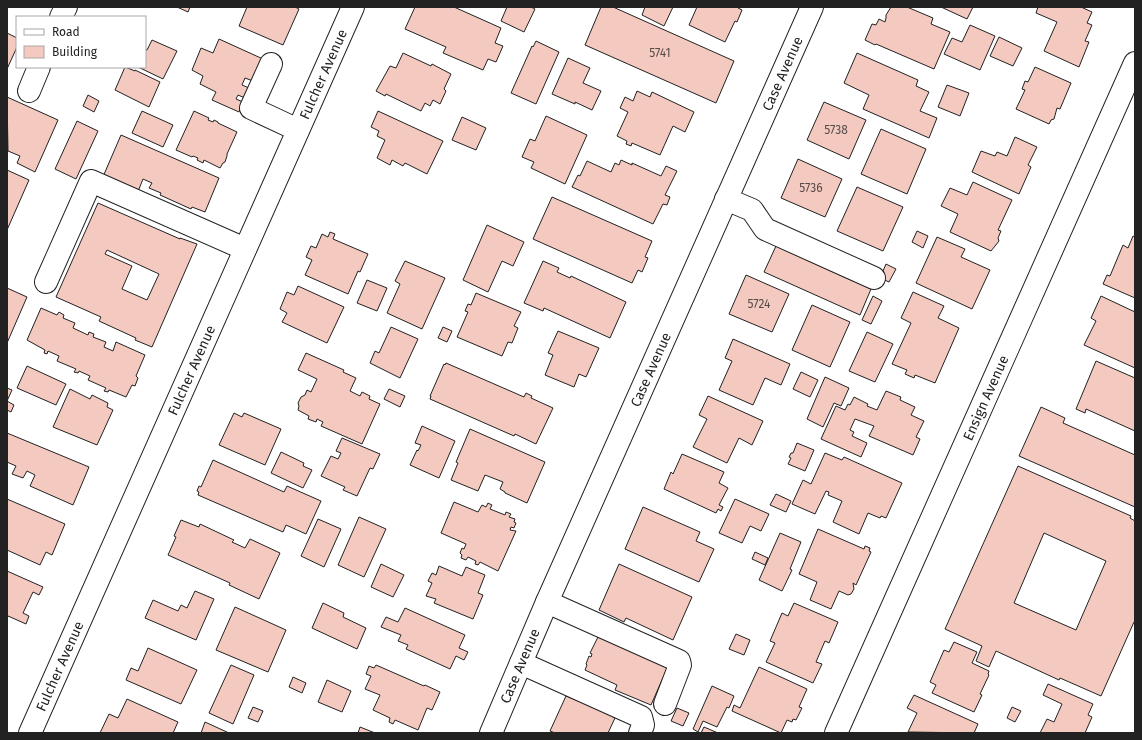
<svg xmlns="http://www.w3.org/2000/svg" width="1142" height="740" viewBox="0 0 1142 740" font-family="'Fira Sans',sans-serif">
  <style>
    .building { fill: #f3c9c0; stroke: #222; fill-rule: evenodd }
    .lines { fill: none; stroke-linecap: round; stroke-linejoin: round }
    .minor-casing { stroke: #222; stroke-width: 24 }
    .minor { stroke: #fff; stroke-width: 22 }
    .labels { text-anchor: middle; stroke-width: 3; stroke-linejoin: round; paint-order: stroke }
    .number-label { font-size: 12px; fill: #564c4a }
    .street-label { font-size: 14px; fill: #222; stroke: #fff }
  </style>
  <rect width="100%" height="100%" fill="#fff"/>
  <g class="building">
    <path d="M177,7H190L188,12Z"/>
    <path d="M247,7H295L299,9L283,45L239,26Z"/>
    <path d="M415,7H454L501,28L495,43L503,46L496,62L488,59L483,70L443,53L446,47L405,29Z"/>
    <path d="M507,7H531L535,9L524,32L501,21Z"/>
    <path d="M601,7H613L734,61L716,103L585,45Z"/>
    <path d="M645,7H673L664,26L642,15Z"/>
    <path d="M697,7H739L738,8L742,10L737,22L735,21L725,42L689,25Z"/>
    <path d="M891,7H907L933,18L931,24L950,32L934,69L876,44L875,45L865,40L872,24L876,25L879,19L885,22L886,18V15Z"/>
    <path d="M941,7H973L967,19Z"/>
    <path d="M1038,7H1081L1092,12L1087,23L1092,25L1085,41L1089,42L1079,67L1044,51L1057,22L1036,13Z"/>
    <path d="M970,25L995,36L980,70L944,54L952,38L962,42Z"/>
    <path d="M7,33L17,38V47L7,69Z"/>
    <path d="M999,37L1022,48L1013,66L990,56Z"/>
    <path d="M219,39L263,59L253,81L245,78L242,85L249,88L245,98L238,95L236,99L243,102L239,112L212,100L216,92L200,84L203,76L192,70L201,48L213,53Z"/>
    <path d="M152,40L177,51L163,79L138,67H145V50H147Z"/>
    <path d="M536,41L559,52L536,104L511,93L532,46L533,47Z"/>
    <path d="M403,53L431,66L432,64L451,74L444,89L446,91L440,104L433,100L430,106L425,103L421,111L386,94L385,96L376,91L390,66L396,68Z"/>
    <path d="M857,53L918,80L916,86L929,92L920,111L937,118L929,138L863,109L869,95L844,83Z"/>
    <path d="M568,58L590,68L583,83L601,91L592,110L575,102V104L552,94Z"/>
    <path d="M125,67L135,71V70L160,82L149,107L115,90Z"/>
    <path d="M1035,67L1071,83L1060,109L1057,108L1054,119L1051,120L1049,124L1016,109L1025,90L1022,89L1025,81L1028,82Z"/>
    <path d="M947,85L969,93L960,116L938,107Z"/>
    <path d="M637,91L650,97L652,92L694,112L685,132L673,126L660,155L632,143L631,146L626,144L627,141L617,136L628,112L620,108L625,97L633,101Z"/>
    <path d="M88,95L99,101L94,112L83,106Z"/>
    <path d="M7,97L58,120L35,172L17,163L20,156L8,151Z"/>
    <path d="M824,102L866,120L849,159L807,140Z"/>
    <path d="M142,111L173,125L163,147L132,133Z"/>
    <path d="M194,111L209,118L208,120L213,122L214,120L218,122V123L237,132L227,154V156L225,162L223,163L220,168L204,160L203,163L197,160L198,158L193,156L192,157L176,150Z"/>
    <path d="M378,111L443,141L427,174L405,163L403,166L392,160L390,165L377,158L385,140L377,136L379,131L371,127Z"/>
    <path d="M546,116L587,135L565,184L531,168L534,162L522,157L530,139L535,141Z"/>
    <path d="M462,117L486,128L476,150L452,140Z"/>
    <path d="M77,121L98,131L76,179L55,169Z"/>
    <path d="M881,129L926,149L907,194L861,174Z"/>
    <path d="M121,135L219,178L205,212L192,207L191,209L160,195L161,193L149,188L152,183L143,179L137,194L102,179Z"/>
    <path d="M1015,137L1037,147L1028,165L1031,167L1019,194L972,172L981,151L995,156L997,152L1007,156Z"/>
    <path d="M798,159L842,179L825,217L781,198Z"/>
    <path d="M621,160L632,165V163L661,176L666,166L677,171L665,195L670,197L667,205L663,204L653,224L572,187L578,175L580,176L587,161L611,172L615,163L619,165Z"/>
    <path d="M7,170L29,180L7,230Z"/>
    <path d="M973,182L1012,200L998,230L1001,231L998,238L999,241L991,251L950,232L958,214L941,206L950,188L967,195Z"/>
    <path d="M857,187L903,207L883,251L837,231Z"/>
    <path d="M552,197L652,241L645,257L648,258L642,272L638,270L632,283L533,239Z"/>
    <path d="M98,203L180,239V238L197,244L152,347L135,340L136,338L99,321L101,317L56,297ZM107,250L159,274L147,300L122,289L132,266L105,254Z"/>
    <path d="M487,225L524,242L513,266L502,261L488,292L463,280Z"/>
    <path d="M917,231L928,236L923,248L912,242Z"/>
    <path d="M330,232L335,234L333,239L368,254L360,272L358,271L348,294L305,275L312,260L306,257L311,246L316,248L322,234L328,237Z"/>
    <path d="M1133,236L1135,237V298L1103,284L1107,275L1110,276L1123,245L1128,248Z"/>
    <path d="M937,237L965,249L961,257L990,270L972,309L916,283Z"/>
    <path d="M776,246L853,281L855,276L861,278L859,283L871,289L860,315L764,272Z"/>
    <path d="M405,261L445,278L422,329L387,313L400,284L395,281Z"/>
    <path d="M543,261L559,268L557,272L570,278L571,276L626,302L610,338L544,308L543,311L524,303Z"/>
    <path d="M886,264L896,269L889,282L880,278Z"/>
    <path d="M746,275L789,294L772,332L729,314Z"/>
    <path d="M367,280L387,288L377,311L357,303Z"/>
    <path d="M298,286L344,307L327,343L282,322L287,313L280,309L287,292L294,295Z"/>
    <path d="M7,288L27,297L7,343Z"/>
    <path d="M913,292L944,306L938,318L959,328L935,383L915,375L914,378L905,374L907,370L892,364L911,323L901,318Z"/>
    <path d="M476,293L521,312L514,326L518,328L512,343L508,342L502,356L457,337L468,312L465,311L468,304L471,305Z"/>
    <path d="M873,296L882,301L871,324L862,320Z"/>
    <path d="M1101,296L1135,312V368L1084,345L1096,321L1091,318Z"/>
    <path d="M812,305L850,322L830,367L792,350Z"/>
    <path d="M41,308L57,315L59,312L64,315L63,318L75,323L73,328L88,335L89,332L94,334L93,337L106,342L104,347L113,351L116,342L145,355L136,376L138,378L135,386L132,385L126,397L109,390L108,392L104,391L106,388L88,380L90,376L79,371L78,373L74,372L76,369L57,361L59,356L48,351L47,354L44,353L45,350L27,340Z"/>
    <path d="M391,327L418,339L400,378L370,363L375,351L379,353Z"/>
    <path d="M443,327L452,331L447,342L438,338Z"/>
    <path d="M558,331L599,348L586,377L579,374L574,387L545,375L553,355L548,353Z"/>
    <path d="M867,332L893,344L875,382L849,371Z"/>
    <path d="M733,339L790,364L781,385L765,378L753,405L719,390L732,361L725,358Z"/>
    <path d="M306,353L344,370L343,372L356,378L350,391L360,396L362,392L370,396L369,399L380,404L362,444L321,426L323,422L317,419L316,422L308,419L309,416L298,410L299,406L298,403L301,397L305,395L307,390L311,392L317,379L298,370Z"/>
    <path d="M1096,361L1135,378V431L1086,409L1085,413L1076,409Z"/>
    <path d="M446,363L524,397L526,393L532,396L531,398L553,408L536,444L515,434L514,436L430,399L431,396H430L444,364L445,365Z"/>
    <path d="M27,366L66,384L56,405L17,388Z"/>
    <path d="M801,372L818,380L810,397L793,389Z"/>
    <path d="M825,377L849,388L841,406L834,403L823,427L807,419Z"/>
    <path d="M7,388L12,390L7,401L14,405L11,412L7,410Z"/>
    <path d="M70,389L90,399L92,395L108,403L107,407L113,410L97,445L53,427Z"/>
    <path d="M389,389L405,396L400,407L384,399Z"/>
    <path d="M886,391L901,397L900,400L915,407L911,415L924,421L916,437L920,439L913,455L869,436L874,426L855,419L850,430L854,432L852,436L867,443L861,457L821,439L836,406L845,410L848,404L850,405L854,397L868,404L867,406L877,410Z"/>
    <path d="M708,396L763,421L752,445L739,438L727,463L693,447L707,419L699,415Z"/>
    <path d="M1041,407L1065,418L1063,423L1135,455V507L1019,456Z"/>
    <path d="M234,413L242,417L244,413L281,429L265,465L219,445Z"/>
    <path d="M422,426L455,441L439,478L410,465L417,450L418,451L421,445L415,443Z"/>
    <path d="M470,429L545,462L527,503L505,493V492L500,489L503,482L485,475L478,491L451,480L458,463L456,462Z"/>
    <path d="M7,433L89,467L73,505L30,486L35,475L27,471L23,478L12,474L16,466L7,462Z"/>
    <path d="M342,438L380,454L373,469L370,468L357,496L343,490L345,487L321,476L331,456L338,459L341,453L336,451Z"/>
    <path d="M797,443L814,450L805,471L788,464L791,458L789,457L791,453H793Z"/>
    <path d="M281,452L304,463L303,466L312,470L303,488L271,473Z"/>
    <path d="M825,453L842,460L844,457L902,483L886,518L881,516L880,518L868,513L859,534L833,522L842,501L828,495L829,492L826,491L815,514L792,504L803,480L811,484Z"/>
    <path d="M682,454L724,472L719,483L728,488L719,505L723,507L721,511L718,509L716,513L664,489L671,472L673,474Z"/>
    <path d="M213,460L284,492L287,486L321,501L306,534L286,525L283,532L198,495L199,492L197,491L199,486L201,487Z"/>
    <path d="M1018,466L1131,516L1130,518L1135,521V623L1134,622L1101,696L1060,678L1059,680L996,651L989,667L976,661L982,646L945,629ZM1044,533L1106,561L1076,630L1014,603Z"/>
    <path d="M776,494L791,501L786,512L770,505Z"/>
    <path d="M7,499L65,524L52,555L46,552L40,565L7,550Z"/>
    <path d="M735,499L769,514L761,531L750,526L742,543L719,533Z"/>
    <path d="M454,502L478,512L482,505L486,507L488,503L492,505L490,509L505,515L506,512L511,514L509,517L515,519L514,522L516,523L514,528L511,527L510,530L516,531L498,571L480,562L478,565L475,564L476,561L468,557L466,560L461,558L462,555L460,553L462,548L464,549L466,544L441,533Z"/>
    <path d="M643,507L700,532L696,541L714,549L699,582L625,549Z"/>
    <path d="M359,517L386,529L364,577L338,565Z"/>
    <path d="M318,519L341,529L324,567L301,556Z"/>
    <path d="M181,520L199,527L200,524L234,540L232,542L245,548L250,539L280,553L259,599L229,585L230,583L168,555L176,537L174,536Z"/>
    <path d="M818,529L864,549L865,546L870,548L869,551L871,552L856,585L853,583L854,589L851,594L848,595L839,591L831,609L810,600L817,582L799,574Z"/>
    <path d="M780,533L801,542L790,569L792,570L782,591L759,580Z"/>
    <path d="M755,552L768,558L765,565L752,559Z"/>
    <path d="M381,564L404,575L393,597L371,587Z"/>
    <path d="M619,564L692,597L673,640L626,618L624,622L599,610Z"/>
    <path d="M439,566L462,576L466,567L485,575L478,593L483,595L473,619L434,603L436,599L426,596L432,583L428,581L432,573L436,575Z"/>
    <path d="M7,571L43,587L39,595L33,592L23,613L29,616L26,624L8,616L7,619Z"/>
    <path d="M195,591L214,599L196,640L145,618L153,600L178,611L181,605L187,608Z"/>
    <path d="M323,603L344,613L343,617L366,628L357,649L312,628Z"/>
    <path d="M794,603L838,622L829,643L825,641L816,662L822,664L813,683L766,662L775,643L770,641L782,613L788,616Z"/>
    <path d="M235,607L286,630L268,672L216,650Z"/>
    <path d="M405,608L465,635L459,648L468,652L464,660L456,656L450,669L406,649L408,645L398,641L401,635L381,627L386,617L398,622Z"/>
    <path d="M736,634L750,640L744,655L729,649Z"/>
    <path d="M598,637L669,664L651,705L615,690L617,685L585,670L587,665L586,664L589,656L591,657L592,654L590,653Z"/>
    <path d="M954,642L977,652L972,663L989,671L988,674L989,675L980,694L982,695L974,712L932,693L936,685L930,682L944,650L949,652Z"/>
    <path d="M148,648L197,670L181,704L126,680L131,668L138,671Z"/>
    <path d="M231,665L254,675L233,724L209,713Z"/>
    <path d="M376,665L424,686L425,685L440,692L432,710L427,708L418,730L395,720L393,724L389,722L390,718L373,710L380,695L365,689L371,676L366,674L369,666L374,668Z"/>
    <path d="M759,667L807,689L799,707L802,708L796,720L793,719L792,722L787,720L781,733L732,711L734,705L740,708Z"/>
    <path d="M293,677L306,683L302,693L289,687Z"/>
    <path d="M327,680L351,691L342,712L318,702Z"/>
    <path d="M1048,684L1093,704L1088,715L1092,717L1085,733H1040L1047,719L1054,722L1062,704L1043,695Z"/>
    <path d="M712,686L734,696L729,708L727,707L717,727L703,721L698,732L693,729Z"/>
    <path d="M914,695L978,724L974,733L908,732L917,713L907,708Z"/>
    <path d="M566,696L614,715L613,717L615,718L608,733H555L550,731Z"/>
    <path d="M127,699L178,722L173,733H100L109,714L118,718Z"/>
    <path d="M253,707L263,711L258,722L248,718Z"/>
    <path d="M1012,707L1021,711L1015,722L1007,718Z"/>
    <path d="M677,708L689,713L683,726L671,721Z"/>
    <path d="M205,722L229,733H201Z"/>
    <path d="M360,727L375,733H358Z"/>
    <path d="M704,727L718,733H701Z"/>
  </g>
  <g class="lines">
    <defs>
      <g id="minor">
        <path d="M61,17L66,7"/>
        <path d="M271,64L251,108L298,130"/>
        <path d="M29,91L39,67"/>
        <path d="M726,199L752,210L765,229L874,278"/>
        <path d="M46,282L91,181L245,249"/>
        <path d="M547,602L679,661L680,665L665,704"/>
        <path d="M521,663L641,717L643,725L640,733"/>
        <path id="s1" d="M30,733L353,7"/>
        <path id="s2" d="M491,733L547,602L812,7"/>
        <path id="s3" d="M836,733L1135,63"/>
      </g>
    </defs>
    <use href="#minor" class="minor-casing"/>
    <use href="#minor" class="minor"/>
  </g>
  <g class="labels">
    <g class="number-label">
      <text x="660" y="57">5741</text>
      <text x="836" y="134">5738</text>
      <text x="811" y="192">5736</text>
      <text x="759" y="308">5724</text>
    </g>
    <g class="street-label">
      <text dy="5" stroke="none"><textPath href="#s1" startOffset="721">Fulcher Avenue</textPath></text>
      <text dy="5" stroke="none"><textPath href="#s2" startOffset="721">Case Avenue</textPath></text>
      <text dy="5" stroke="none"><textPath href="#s1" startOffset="397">Fulcher Avenue</textPath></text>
      <text dy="5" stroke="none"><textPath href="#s2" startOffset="397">Case Avenue</textPath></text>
      <text dy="5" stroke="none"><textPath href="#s3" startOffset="367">Ensign Avenue</textPath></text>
      <text dy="5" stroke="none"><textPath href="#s1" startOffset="73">Fulcher Avenue</textPath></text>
      <text dy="5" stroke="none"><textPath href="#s2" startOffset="73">Case Avenue</textPath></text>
    </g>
  </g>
  <rect width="1142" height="740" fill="none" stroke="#222222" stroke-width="16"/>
  <rect x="16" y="16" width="130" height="52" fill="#ffffff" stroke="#a7a7a7"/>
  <rect x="24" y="29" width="20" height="6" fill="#ffffff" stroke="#a7a7a7"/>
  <text x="52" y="36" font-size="12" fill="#222222">Road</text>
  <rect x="24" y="46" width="20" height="12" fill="#f3c9c0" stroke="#a7a7a7"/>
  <text x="52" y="56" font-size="12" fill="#222222">Building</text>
</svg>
